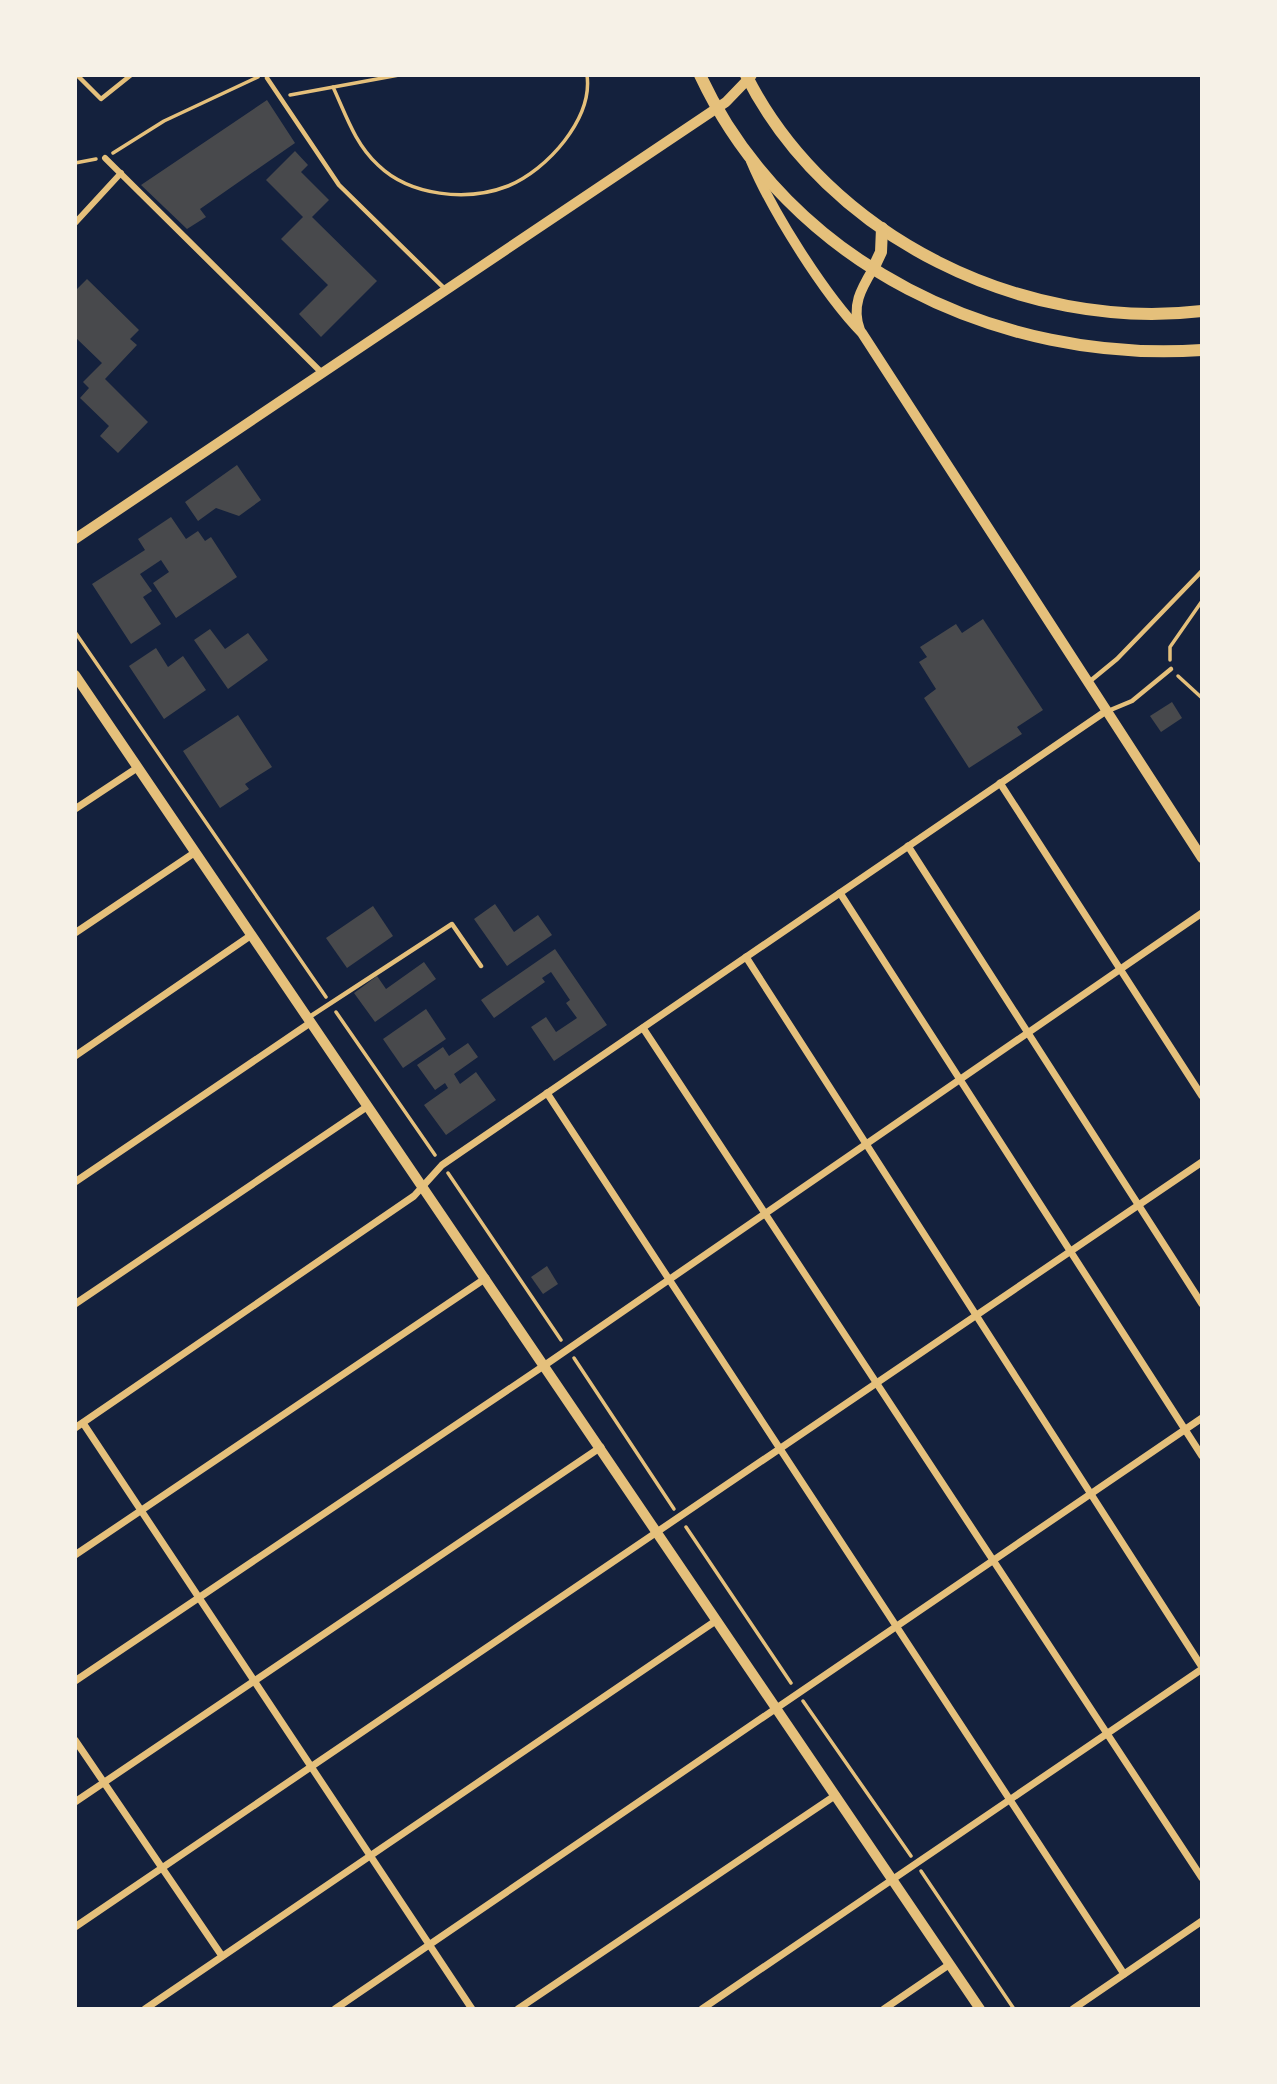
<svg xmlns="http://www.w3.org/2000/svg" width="1277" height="2084" viewBox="0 0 1277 2084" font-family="Spectral,serif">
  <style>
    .building { fill: #48494c }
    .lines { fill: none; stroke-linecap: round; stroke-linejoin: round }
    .path { stroke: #e5c07b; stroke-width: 3.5 }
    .service { stroke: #e5c07b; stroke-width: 4.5 }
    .pedestrian { stroke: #e5c07b; stroke-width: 6 }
    .minor { stroke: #e5c07b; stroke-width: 7 }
    .tertiary { stroke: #e5c07b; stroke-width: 10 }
    .primary { stroke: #e5c07b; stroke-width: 12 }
  </style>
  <rect width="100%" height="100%" fill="#14213d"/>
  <g class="building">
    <path d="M267,100L295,143L200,209L206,217L187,229L141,185Z"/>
    <path d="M295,151L308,165L301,172L329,200L312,217L377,281L321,337L299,314L328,285L281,239L303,217L266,180Z"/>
    <path d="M87,279L139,330L130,339L137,345L105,379L148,422L118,453L100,436L109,426L80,398L89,388L83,382L102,363L75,337V291Z"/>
    <path d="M237,465L261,500L239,516L216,508L198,521L185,502Z"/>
    <path d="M171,517L186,539L198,531L205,541L211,537L237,577L176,618L153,583L169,572L161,560L140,574L152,591L143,597L161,624L131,644L92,584L145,550L138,539Z"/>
    <path d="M983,619L1043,710L1017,727L1022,734L969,768L924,698L936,689L919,662L927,657L920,647L956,624L962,633Z"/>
    <path d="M210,629L225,649L248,633L268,660L228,689L194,640Z"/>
    <path d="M156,648L168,667L183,656L206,690L164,719L129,666Z"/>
    <path d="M1172,702L1182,718L1161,732L1150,716Z"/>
    <path d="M238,715L272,767L245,784L249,789L220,808L183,751Z"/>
    <path d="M495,904L514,932L538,915L552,935L507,966L474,919Z"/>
    <path d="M373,906L393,936L347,968L326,938Z"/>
    <path d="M555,949L607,1025L554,1061L531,1027L546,1017L556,1032L577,1018L566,1003L570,1000L551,972L542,978L545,982L494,1018L481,1000Z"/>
    <path d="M424,962L436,979L375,1022L354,993L377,976L386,989Z"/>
    <path d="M426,1009L446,1039L403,1068L383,1039Z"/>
    <path d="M468,1043L478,1057L454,1074L460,1084L476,1072L496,1100L446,1135L424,1105L448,1088L445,1083L435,1090L417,1065L443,1047L449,1056Z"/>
    <path d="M547,1266L558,1284L543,1294L531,1277Z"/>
  </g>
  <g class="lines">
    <g class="path">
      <path d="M333,87C346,115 355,144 378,165C410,196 467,202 508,186C547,170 593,119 587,75"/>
      <path d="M290,95L399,75"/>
      <path d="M113,153L164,121L258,77"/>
      <path d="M75,163L96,159"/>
      <path d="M75,632L326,997"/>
      <path d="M1170,660V647L1202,601"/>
      <path d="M1178,676L1202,698"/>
      <path d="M336,1012L435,1155"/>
      <path d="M448,1173L561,1340"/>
      <path d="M574,1358L674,1509"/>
      <path d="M686,1527L791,1683"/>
      <path d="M803,1701L911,1856"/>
      <path d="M921,1871L1014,2009"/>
    </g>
    <g class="service">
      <path d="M77,75L101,99L131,75"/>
      <path d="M267,78L339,185L445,289"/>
      <path d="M1089,682L1117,659L1202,571"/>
      <path d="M1108,711L1132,701L1171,669"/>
      <path d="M308,1018L452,924L481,966"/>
    </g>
    <g class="pedestrian">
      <path d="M105,158L322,373"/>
      <path d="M75,223L121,173"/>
    </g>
    <g class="minor">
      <path d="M1000,783L1202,1096"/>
      <path d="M75,809L137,768"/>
      <path d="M908,846L1202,1304"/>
      <path d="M840,893L1202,1456"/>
      <path d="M75,933L194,853"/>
      <path d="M746,957L1202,1667"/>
      <path d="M643,1028L1202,1878"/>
      <path d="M75,1056L250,936"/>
      <path d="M547,1093L1124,1974"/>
      <path d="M75,1182L310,1023"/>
      <path d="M75,1304L368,1106"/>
      <path d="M83,1423L472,2009"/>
      <path d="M75,1428L414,1196L442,1165L1106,711"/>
      <path d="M75,1555L486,1278"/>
      <path d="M75,1681L545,1365L1202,913"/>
      <path d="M75,1740L222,1956"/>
      <path d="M75,1802L601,1447"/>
      <path d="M75,1927L1202,1162"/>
      <path d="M145,2009L717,1620"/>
      <path d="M335,2009L1202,1418"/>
      <path d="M518,2009L836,1795"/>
      <path d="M702,2009L1202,1669"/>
      <path d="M884,2009L950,1964"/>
      <path d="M1073,2009L1202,1921"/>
    </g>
    <g class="tertiary">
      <path d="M751,161C772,211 824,294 862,333L1202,858"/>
      <path d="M860,330C851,306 861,289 873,269"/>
      <path d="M75,539L726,102L752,75"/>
      <path d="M75,675L980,2009"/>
    </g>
    <g class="primary">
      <path d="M700,75C789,265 999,364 1202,350"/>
      <path d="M746,75C828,238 1024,332 1202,311"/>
      <path d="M873,269L881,252L882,228"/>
    </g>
  </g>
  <rect width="1277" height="2084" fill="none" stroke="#f6f1e7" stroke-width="154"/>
</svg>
